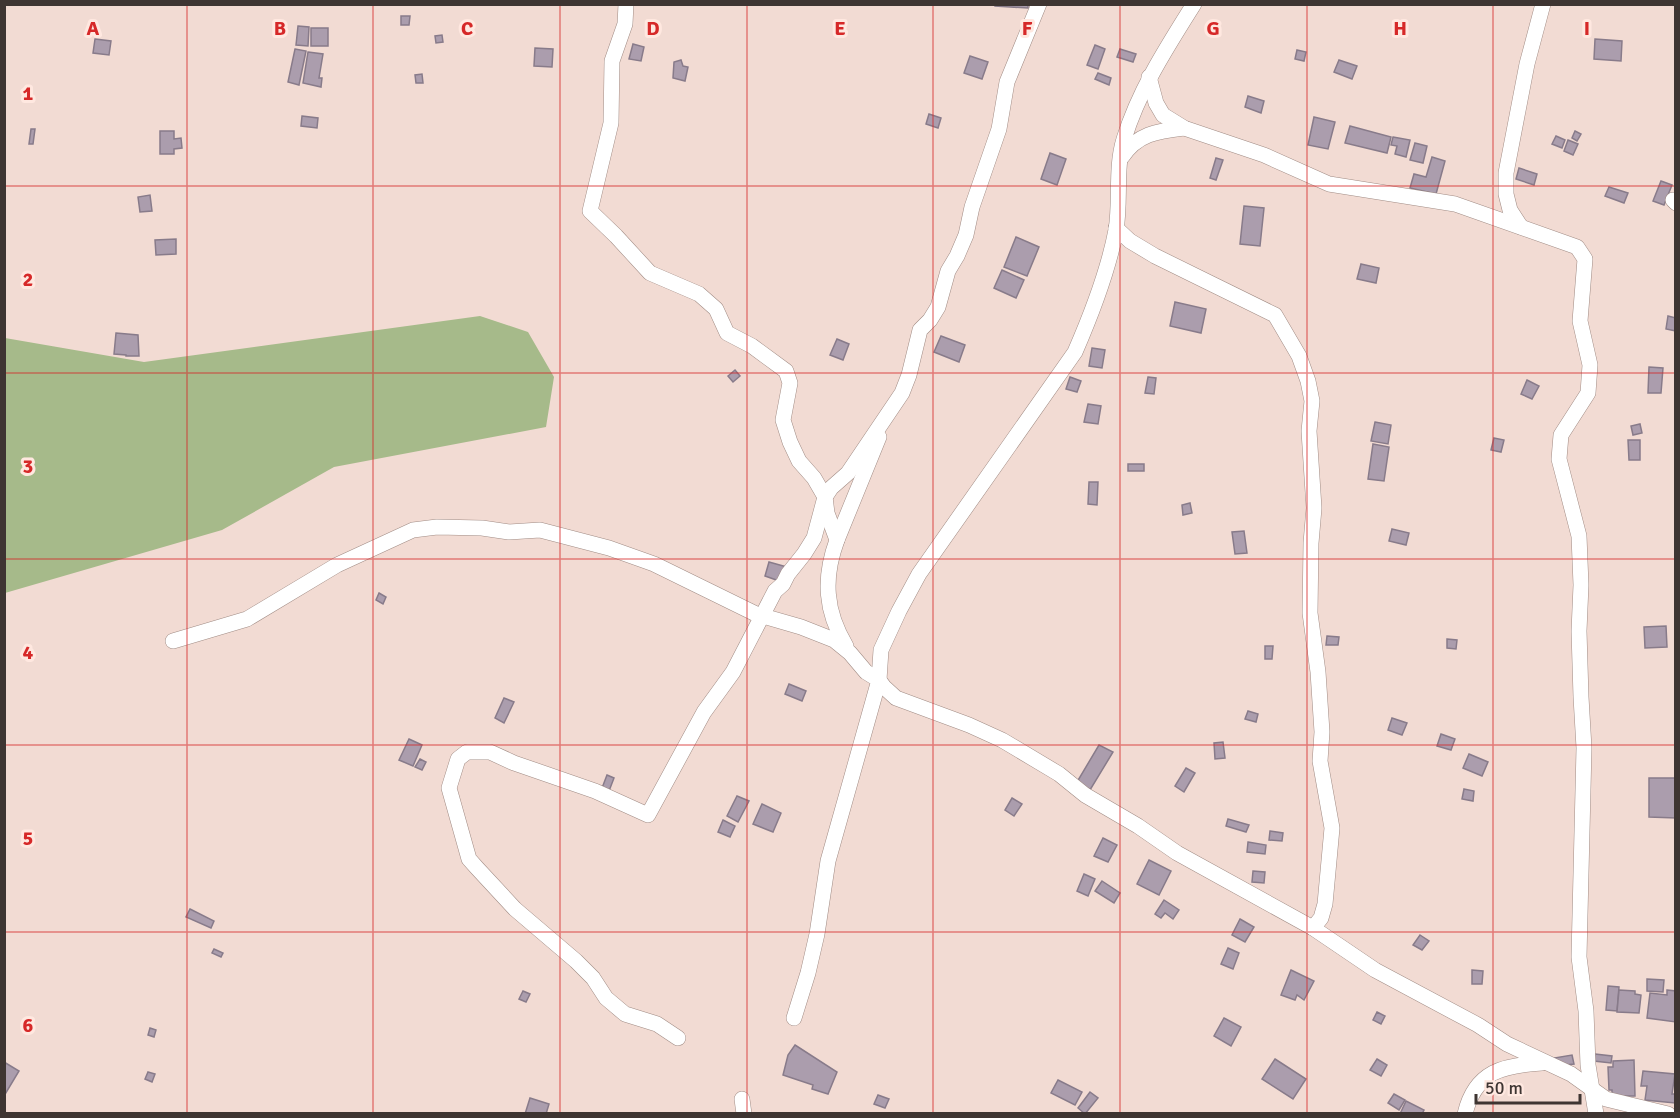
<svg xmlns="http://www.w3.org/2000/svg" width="1680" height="1118" viewBox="0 0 1680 1118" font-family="Signika,sans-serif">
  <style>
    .green { fill: #a6ba8a }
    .building { fill: #ab9dad; stroke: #887b8a; stroke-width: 1.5 }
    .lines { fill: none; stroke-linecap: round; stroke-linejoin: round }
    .minor-casing { stroke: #a18c85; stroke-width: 16 }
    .minor { stroke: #fff; stroke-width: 15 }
    .grid { fill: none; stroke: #d62828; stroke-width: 1.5; stroke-opacity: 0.55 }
    .grid-label { font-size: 20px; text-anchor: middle; font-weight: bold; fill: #d62828; stroke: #ffe8e0; stroke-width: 6; stroke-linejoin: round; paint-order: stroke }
  </style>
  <rect width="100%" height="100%" fill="#f2dbd3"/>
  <path class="green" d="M480,316L528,332L554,377L546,427L334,467L222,530L5,593V338L144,362Z"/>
  <g class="building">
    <path d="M995,4H1028V8L995,6Z"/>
    <path d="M401,16H410L409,25H401Z"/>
    <path d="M298,26L309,27L308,46L296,45Z"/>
    <rect x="311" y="28" width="17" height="18"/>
    <path d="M442,35L443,42L436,43L435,36Z"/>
    <path d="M95,39L111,41L109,55L93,53Z"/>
    <path d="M1595,39L1622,41L1621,61L1594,59Z"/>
    <path d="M633,44L644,47L641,61L629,59Z"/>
    <path d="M1095,45L1105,49L1098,69L1087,65Z"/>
    <path d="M535,48L553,49L552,67L534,66Z"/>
    <path d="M295,49L306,51L299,85L288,82Z"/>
    <path d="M1120,49L1136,54L1133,62L1117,57Z"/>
    <path d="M1297,50L1306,52L1304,61L1295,59Z"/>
    <path d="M308,52L323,54L319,78H322L321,87L303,83Z"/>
    <path d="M970,56L988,62L982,79L964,73Z"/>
    <path d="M681,60L683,66L688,67L685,81L673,78L674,62Z"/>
    <path d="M1339,60L1357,66L1352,79L1334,72Z"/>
    <path d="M1098,73L1111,78L1109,85L1095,79Z"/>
    <path d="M422,74L423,83H416L415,75Z"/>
    <path d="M1248,96L1264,101L1261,113L1245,107Z"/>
    <path d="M929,114L941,118L938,128L926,124Z"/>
    <path d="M302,116L318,118L317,128L301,126Z"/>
    <path d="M1314,117L1335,122L1328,149L1308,145Z"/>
    <path d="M1350,126L1391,137L1387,153L1345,143Z"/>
    <path d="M31,129H35L33,144H29Z"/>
    <path d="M160,131H174V139L181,138L182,148L174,149V154H160Z"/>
    <path d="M1575,131L1581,134L1577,141L1572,138Z"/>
    <path d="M1556,136L1565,140L1562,148L1552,144Z"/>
    <path d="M1393,137L1410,140L1406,157L1395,154L1397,146L1391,145Z"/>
    <path d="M1568,140L1578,144L1573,155L1564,151Z"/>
    <path d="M1415,143L1427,146L1423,163L1410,160Z"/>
    <path d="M1050,153L1066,159L1057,185L1041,179Z"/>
    <path d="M1432,157L1445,161L1436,194L1410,188L1414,174L1426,177Z"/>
    <path d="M1216,158L1223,160L1216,180L1210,178Z"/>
    <path d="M1519,168L1537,174L1534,185L1516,179Z"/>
    <path d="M1661,181L1672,185L1664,205L1653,201Z"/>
    <path d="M1609,187L1628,193L1624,203L1605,196Z"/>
    <path d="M150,195L152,211L140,212L138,197Z"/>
    <path d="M1244,206L1264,208L1260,246L1240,244Z"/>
    <path d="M1016,237L1039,247L1027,276L1004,267Z"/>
    <path d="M176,239V254L156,255L155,240Z"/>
    <path d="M1361,264L1379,268L1376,283L1357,279Z"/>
    <path d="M1002,270L1024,280L1016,298L994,288Z"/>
    <path d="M1175,302L1206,309L1201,333L1170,326Z"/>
    <path d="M1668,316L1676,318V331L1666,329Z"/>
    <path d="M116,333L138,335L139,356H126V355L114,354Z"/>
    <path d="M941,336L965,345L959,362L934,352Z"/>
    <path d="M837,339L849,344L843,360L830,355Z"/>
    <path d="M1092,348L1105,350L1102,368L1089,366Z"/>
    <path d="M1649,367L1663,368L1661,393H1648Z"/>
    <path d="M735,370L740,376L733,382L728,376Z"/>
    <path d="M1070,377L1081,381L1077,392L1066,389Z"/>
    <path d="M1148,377L1156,378L1154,394L1145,393Z"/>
    <path d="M1527,380L1539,386L1532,399L1521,394Z"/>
    <path d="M1088,404L1101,406L1098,424L1084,422Z"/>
    <path d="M1375,422L1391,425L1388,444L1371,441Z"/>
    <path d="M1640,424L1642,433L1633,435L1631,426Z"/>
    <path d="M1494,438L1504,440L1501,452L1491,450Z"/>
    <path d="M1628,440H1640V460H1629Z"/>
    <path d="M1373,444L1389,447L1384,481L1368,479Z"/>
    <rect x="1128" y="464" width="16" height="7"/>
    <path d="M1089,482H1098L1097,505L1088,504Z"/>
    <path d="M1190,503L1192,513L1183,515L1182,505Z"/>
    <path d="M1392,529L1409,533L1406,545L1389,541Z"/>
    <path d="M1244,531L1247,553L1235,554L1232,532Z"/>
    <path d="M769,562L787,567L782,582L765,576Z"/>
    <path d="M379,593L386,597L383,604L376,600Z"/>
    <path d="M1666,626L1667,647L1645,648L1644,627Z"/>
    <path d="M1327,636L1339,637L1338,645H1326Z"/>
    <path d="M1447,639L1457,640L1456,649L1447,648Z"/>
    <path d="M1265,646H1273L1272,659H1265Z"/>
    <path d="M789,684L806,691L802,701L785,694Z"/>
    <path d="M504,698L514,702L504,723L495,718Z"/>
    <path d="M1248,711L1258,714L1256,722L1245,719Z"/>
    <path d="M1392,718L1407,723L1402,735L1388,730Z"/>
    <path d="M1441,734L1455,739L1451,750L1437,746Z"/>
    <path d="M409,739L422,745L413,766L399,760Z"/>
    <path d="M1223,742L1225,758L1215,759L1214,743Z"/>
    <path d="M1099,745L1113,752L1090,790L1077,782Z"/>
    <path d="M1469,754L1488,762L1482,776L1463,768Z"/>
    <path d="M420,759L426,762L422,770L415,767Z"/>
    <path d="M1186,768L1195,773L1184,792L1175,786Z"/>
    <path d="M607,775L614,778L609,791L602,788Z"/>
    <path d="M1649,778H1676V818L1649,817Z"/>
    <path d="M1464,789L1474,791L1473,801L1462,799Z"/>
    <path d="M737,796L749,801L738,822L727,816Z"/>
    <path d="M1012,798L1022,804L1014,816L1005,810Z"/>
    <path d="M762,804L781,813L773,832L753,824Z"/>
    <path d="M1228,819L1249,825L1246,832L1226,826Z"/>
    <path d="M723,820L735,826L730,837L718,832Z"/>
    <path d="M1270,831L1283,833L1282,841L1269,840Z"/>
    <path d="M1103,838L1117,845L1108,862L1094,856Z"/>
    <path d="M1248,842L1266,845L1265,854L1247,852Z"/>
    <path d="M1149,860L1171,871L1159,895L1137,884Z"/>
    <path d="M1253,871L1265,872L1264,883L1252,882Z"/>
    <path d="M1084,874L1095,879L1088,896L1077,891Z"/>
    <path d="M1102,881L1120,893L1114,903L1095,891Z"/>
    <path d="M1164,900L1179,910L1173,919L1165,913L1161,918L1155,914Z"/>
    <path d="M190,909L214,921L211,928L186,917Z"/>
    <path d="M1240,919L1254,927L1245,942L1232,935Z"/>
    <path d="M1420,935L1429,941L1422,950L1413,945Z"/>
    <path d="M1228,948L1239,953L1233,969L1221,964Z"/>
    <path d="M214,949L223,953L221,957L212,953Z"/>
    <path d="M1291,970L1314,981L1304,1000L1297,995L1295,1000L1281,995Z"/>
    <path d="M1472,970L1483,971L1482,984H1472Z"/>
    <path d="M1647,979L1664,980L1663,992L1647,991Z"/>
    <path d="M1608,986L1619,987L1617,1011L1606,1010Z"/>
    <path d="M1619,990L1635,991V994L1641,995L1639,1013L1617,1012Z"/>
    <path d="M1667,990L1676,991V1022L1647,1018L1650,993L1667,995Z"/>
    <path d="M523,991L530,994L526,1002L519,999Z"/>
    <path d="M1377,1012L1385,1016L1381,1024L1373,1020Z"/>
    <path d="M1224,1018L1241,1027L1231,1046L1214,1036Z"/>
    <path d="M150,1028L156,1030L154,1037L148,1035Z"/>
    <path d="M795,1045L837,1072L828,1094L812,1089L813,1085L783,1075L788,1055Z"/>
    <path d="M1595,1054L1612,1056L1611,1063L1594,1061Z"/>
    <path d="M1572,1055L1574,1064L1556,1066L1554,1058Z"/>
    <path d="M1275,1059L1306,1079L1293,1099L1262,1079Z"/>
    <path d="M1377,1059L1387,1065L1381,1076L1370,1070Z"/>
    <path d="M1634,1060L1635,1096H1612V1090H1609L1608,1067H1613V1061Z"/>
    <path d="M4,1062L19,1071L4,1096Z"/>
    <path d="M1643,1071L1675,1074L1672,1094H1675V1103L1645,1100L1647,1086H1641Z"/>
    <path d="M148,1072L155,1074L152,1082L145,1079Z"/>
    <path d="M1058,1080L1082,1092L1075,1105L1051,1093Z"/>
    <path d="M1090,1092L1098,1098L1085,1114L1078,1108Z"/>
    <path d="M1394,1094L1405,1100L1399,1110L1388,1103Z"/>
    <path d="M878,1095L889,1099L885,1108L874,1104Z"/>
    <path d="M530,1098L549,1104L546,1114H525Z"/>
    <path d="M1406,1101L1424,1110L1422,1114H1400Z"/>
  </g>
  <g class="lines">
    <defs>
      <g id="minor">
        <path d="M626,4L625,24L612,61L611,123L590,211L616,236L650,273L699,294L716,309L727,333L752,346L786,371L790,383L783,420L790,442L799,461L814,478L825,497L827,513L837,540C823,578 825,611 846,646"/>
        <path d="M1194,4C1167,47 1139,90 1124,139C1115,168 1121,200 1116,230C1108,272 1092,313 1075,352L919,574L899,611L881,650L879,680L884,687L896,698L969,725L1002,740L1059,774L1085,795L1138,826L1177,853L1313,928L1375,970L1478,1025L1507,1044L1571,1074L1606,1099L1668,1114"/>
        <path d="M1149,77L1156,103L1163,115L1184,128L1264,155L1329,184L1455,204L1577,247L1585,259L1580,321L1590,365L1588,393L1561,435L1559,459L1579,536L1581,585L1579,631L1581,697L1584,748L1579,957L1586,1011L1588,1065L1596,1114"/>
        <path d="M1122,157C1137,134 1157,131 1184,128"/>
        <path d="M1673,200L1676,203"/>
        <path d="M1521,227L1510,210L1506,194V173L1527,64L1543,4"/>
        <path d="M1116,228L1130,241L1155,256L1275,315L1299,356L1308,381L1312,401L1309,431L1314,508L1311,543L1310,613L1318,672L1322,732L1320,761L1332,828L1325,904L1321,918L1313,928"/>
        <path d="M837,540L879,437"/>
        <path d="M173,641L247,619L337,565L413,530L437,527L482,528L509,532L540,530L609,548L654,564L756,614L801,627L834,640L850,653L866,672L879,680L828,861L817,934L808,973L794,1018"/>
        <path d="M678,1038L657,1024L625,1014L606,998L593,978L576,961L515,909L477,868L469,859L449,788L458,759L467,752H490L514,763L595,791L648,815L704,712L733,672L775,591L783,584L788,574L804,554L814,538L825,497L831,488L848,473L902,393L909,375L920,330L930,320L938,307L948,271L957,256L966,235L972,207L999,129L1007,82L1039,4"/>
        <path d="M742,1099L744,1114"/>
        <path d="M1465,1114C1475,1071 1504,1065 1542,1063"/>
      </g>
    </defs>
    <use href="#minor" class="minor-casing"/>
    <use href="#minor" class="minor"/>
  </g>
  <path class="grid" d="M187,4V1114M373,4V1114M560,4V1114M747,4V1114M933,4V1114M1120,4V1114M1307,4V1114M1493,4V1114M4,186H1676M4,373H1676M4,559H1676M4,745H1676M4,932H1676"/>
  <g class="grid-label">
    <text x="93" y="35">A</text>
    <text x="280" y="35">B</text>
    <text x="467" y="35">C</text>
    <text x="653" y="35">D</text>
    <text x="840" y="35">E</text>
    <text x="1027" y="35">F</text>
    <text x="1213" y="35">G</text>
    <text x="1400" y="35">H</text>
    <text x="1587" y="35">I</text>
    <text x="28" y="100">1</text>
    <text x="28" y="286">2</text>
    <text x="28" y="473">3</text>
    <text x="28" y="659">4</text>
    <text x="28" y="845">5</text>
    <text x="28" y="1032">6</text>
  </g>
  <rect width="1680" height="1118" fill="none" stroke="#3e3532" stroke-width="12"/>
  <path d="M1476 1094v9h104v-9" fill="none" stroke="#3e3532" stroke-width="3"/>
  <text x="1485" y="1094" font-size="18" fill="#3e3532" stroke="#ffe8e0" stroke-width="4.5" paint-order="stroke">50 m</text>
</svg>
